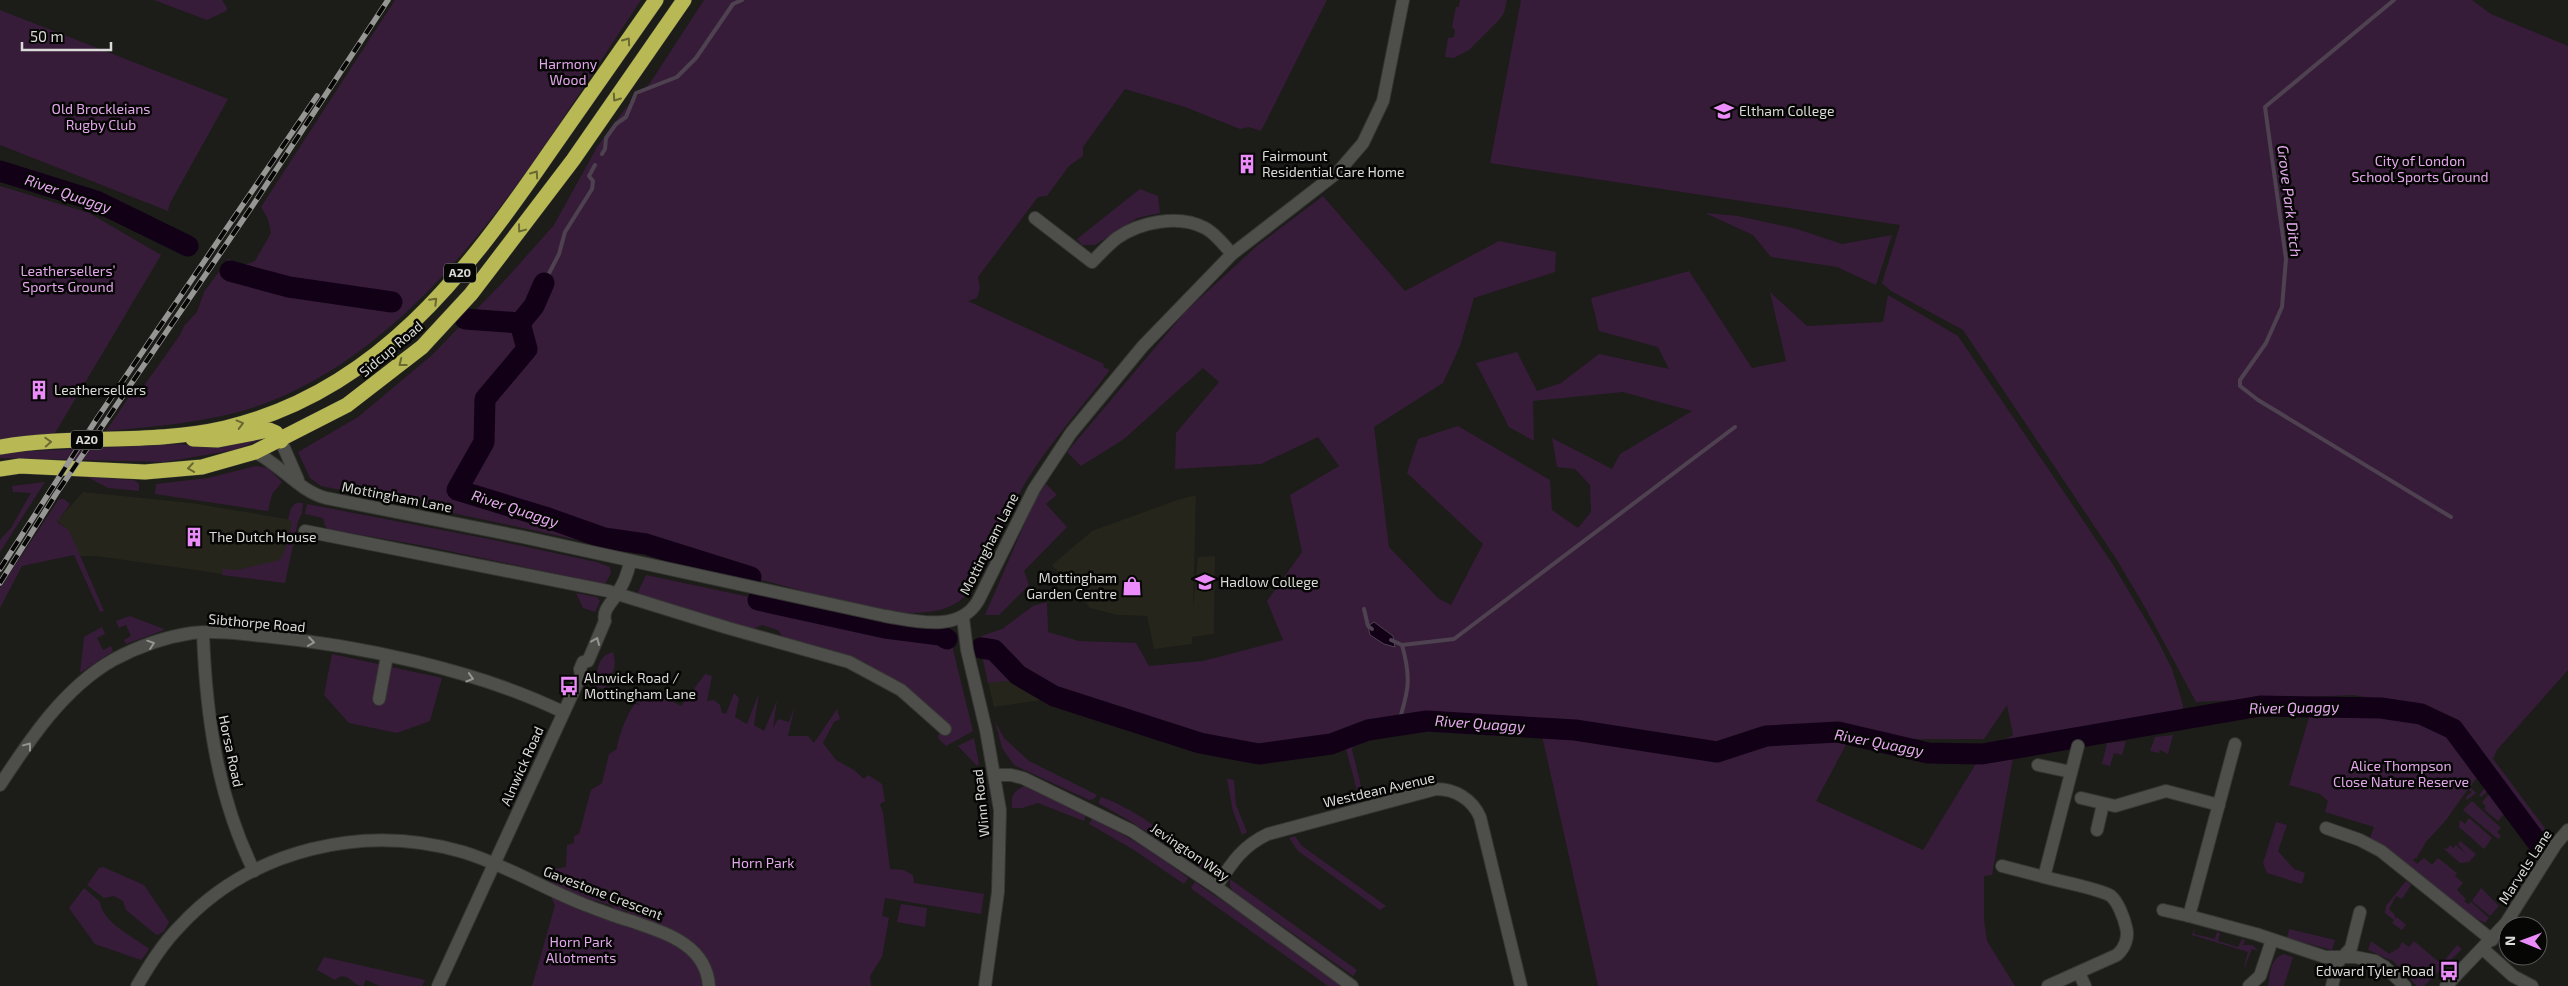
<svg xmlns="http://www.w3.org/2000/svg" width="2568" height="986" viewBox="0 0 2568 986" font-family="'Exo 2',sans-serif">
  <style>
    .built { fill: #25251b }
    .green { fill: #371c3a; fill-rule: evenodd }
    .water { fill: #120016; stroke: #4e4150 }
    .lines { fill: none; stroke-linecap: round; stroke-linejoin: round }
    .stream { stroke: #4e4150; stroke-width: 4 }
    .river { stroke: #120016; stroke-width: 21 }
    .minor-casing { stroke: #353533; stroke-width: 14 }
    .highway-casing { stroke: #353533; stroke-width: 16 }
    .minor { stroke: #4e4f4a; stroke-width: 12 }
    .highway { stroke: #b8b855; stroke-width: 15 }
    .rail-casing { stroke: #969694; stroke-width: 5.5 }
    .rail { stroke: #060605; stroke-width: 4; stroke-dasharray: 11; stroke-linecap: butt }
    .oneway { stroke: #686831 }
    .oneway2 { stroke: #949491 }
    .labels { text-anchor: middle; stroke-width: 5; stroke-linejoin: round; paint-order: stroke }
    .shield { fill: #060605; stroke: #9a9a99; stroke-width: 1 }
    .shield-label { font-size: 12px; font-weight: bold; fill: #dadad8 }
    .park-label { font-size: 14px; fill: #e4a6ec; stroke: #060605 }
    .poi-label { font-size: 14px; fill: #dadad8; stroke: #060605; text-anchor: start }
    .street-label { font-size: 14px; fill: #dadad8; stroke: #060605 }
    .water-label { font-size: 15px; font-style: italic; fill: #e8aaf1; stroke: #060605 }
  </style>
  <rect width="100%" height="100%" fill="#1c1c18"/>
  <g class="built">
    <path d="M83,492L192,503L298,521L285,583L96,556H79L69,530L57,521Z"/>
    <path d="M1196,495L1193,608L1198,557L1215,556L1214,634L1192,637V644L1154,649L1147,616L1117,615L1090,608L1052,565L1092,531L1177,500Z"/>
    <path d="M982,658L1033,690L1049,699L994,707Z"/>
  </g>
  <g class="green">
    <path d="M154,0H222L227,8L226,11L207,20Z"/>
    <path d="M395,0H641C542,147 432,346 255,407C206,423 156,426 106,431L129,397L143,387L180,335L184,326L197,312L204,292L228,259L244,265L255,261L271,233L268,219L261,207Z"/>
    <path d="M704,0H1327L1261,131L1249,127L1240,129L1185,107L1125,89L1083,147V156L1069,166L1047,196L1038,197L978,277L980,288L977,298L968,301L1104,364L1103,367L1110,370C1080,410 1043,450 1019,494C1004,521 985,577 964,597C951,610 929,613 911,613C863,613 804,589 756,579C611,547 466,515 321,486L310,478L298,452L358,417L431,356L505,280L554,225L597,147L625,109L650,83Z"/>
    <path d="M1460,0H1507L1504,13L1499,20L1469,50L1454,58L1445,57L1448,38L1454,37L1455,30L1452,27L1456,7H1459Z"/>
    <path d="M1521,0H2472L2491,14L2568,46V670L2497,750L2493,759L2550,835L2542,841L2540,839L2454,726L2421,711V706L2375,701V698L2352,695L2196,702L2146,609L2117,560L1963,330L1891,291L1882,283L1900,225L1490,163Z"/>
    <path d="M0,10L228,99L170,203L168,211L0,145Z"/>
    <path d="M0,186L89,213L161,255L52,438L0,441Z"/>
    <path d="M1140,189L1158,196L1160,213L1137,218L1095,245H1082L1077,239Z"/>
    <path d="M1323,196L1405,291L1499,241L1556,252L1555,272L1474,298L1460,346L1443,383L1374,427L1389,547L1438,598L1451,605L1483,544L1407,473L1418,439L1458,426L1550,480L1552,510L1578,528L1591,512L1590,485L1575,469L1557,467L1552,438L1612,469L1620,454L1692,411L1623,392L1533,401L1534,441L1509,427L1476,363L1517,352L1537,391L1561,383L1599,354L1669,369L1658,347L1599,331L1591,298L1689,271L1752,368L1786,361L1770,292L1807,326L1883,322L1888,295L1958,336L2112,563L2156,637L2172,669L2183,705V716L1984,754L2013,758L1992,875L1984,876V920L1987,941L2015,986H1598L1543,740L1538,733L1501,730L1492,727L1425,720L1361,737L1362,744L1353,747L1352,750L1364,797L1359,798L1346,749L1342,747L1311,756L1309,755V757L1299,759L1295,750L1301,748L1259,754L1200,743L1052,699L1017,680L988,683L981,648V636L1002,629L1033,606L1047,602L1048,632L1079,641L1136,643L1149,666L1203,661L1283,640L1267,601L1302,552L1290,495L1339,466L1318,437L1261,464L1175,469L1176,433L1219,382L1203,368L1124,439L1081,466L1067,452L1186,311L1258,245ZM2007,705L2013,735L1982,754L1923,850L1816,801L1856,726L1907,739H1984Z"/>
    <path d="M1705,213L1738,216L1797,229L1842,244L1892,235L1876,285L1837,267L1771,257L1753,235Z"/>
    <path d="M268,437L234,450L165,462L0,458V454L11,452L181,444L198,446Z"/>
    <path d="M256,466L268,468L282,482L272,494L268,511L155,494L156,484L208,478Z"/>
    <path d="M87,477L134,480L139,484V491L108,488Z"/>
    <path d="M45,482L0,552V540L11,528L31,493L13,492L12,486Z"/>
    <path d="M1046,484L1057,495L1046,504L1067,527L1024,571L1029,585L999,615H985L1034,502Z"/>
    <path d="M59,499H64L70,504L57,522L69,530L104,611L100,612L74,555L22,566L0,608V588Z"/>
    <path d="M296,503H303L302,513L298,521L285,583L222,575L223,569L237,570L280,560L286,548L292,522L288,519L291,508Z"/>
    <path d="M307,504L494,540L596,562L610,567L611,573L605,584L430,547L328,529L325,526L323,518L305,514Z"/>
    <path d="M646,575L886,626L949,633L973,731L946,746L938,738L939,732L943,729L928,708L929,706L905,686L876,671L865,662L783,638L778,630L762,625L753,629L637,594Z"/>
    <path d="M576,593L597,597L600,601L595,612L583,608Z"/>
    <path d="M130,616L164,629V630L126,644L124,640L131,636L126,625L119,628L116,621Z"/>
    <path d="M102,627L105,634L97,638L103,650L111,646L113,651L80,673L84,637Z"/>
    <path d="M613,652C616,664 616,672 606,681H599L596,676C599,663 600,656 613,652Z"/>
    <path d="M332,654L442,678L430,721L397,733L349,723L324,695Z"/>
    <path d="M705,674L712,676L707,701L714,700L720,705L722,713L726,714L734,693L739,698L735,717L747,724L759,693L754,725L764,731L777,700L773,728L778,719L789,722L795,705L788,736H808L814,743L837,709L840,719L834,722L823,743L836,760L854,770L864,779L868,775L882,784L885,801L880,804L883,813L890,869L904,870L913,875L914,883L984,894L981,914L885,898L882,916L889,918L882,957L870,976L871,986H532L555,905C548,896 554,887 550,878L554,869L566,867L567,845L574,843V836L579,834L591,790L602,783L609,754L617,749C617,740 628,711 635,704L642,705L591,684L592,681L643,701L652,693L663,692L672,701L681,706ZM579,896L613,906L615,910L628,911L620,925L599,917L600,914Z"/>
    <path d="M2337,709C2374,711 2419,710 2451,732C2463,740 2472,760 2481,772L2470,787L2476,793L2467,800L2466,797L2472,792L2468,789L2446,820L2426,842L2416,859L2415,858L2413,860L2417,864L2424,858L2432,865L2438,858L2457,873L2455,876L2463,883L2457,890L2466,899L2464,901L2468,904L2471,902L2489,918L2485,923L2470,915L2388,848L2370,838L2374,827L2325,812L2328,801L2320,794L2289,785L2311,711Z"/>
    <path d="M995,721L1004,738L1029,761L1097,795L1094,799L1089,800L1014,765L1002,748Z"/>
    <path d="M2173,735L2168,754L2160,750L2159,753L2150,751L2155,737Z"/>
    <path d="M974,738L979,764L977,766L958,746Z"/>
    <path d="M2126,741L2122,755L2114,753L2110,766L2102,764L2107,743Z"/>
    <path d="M1227,779L1234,780L1236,805L1247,832L1242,835L1233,811Z"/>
    <path d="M2490,782L2509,808L2498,821L2484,809L2486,807L2482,802L2489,794L2487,792L2481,797L2479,795Z"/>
    <path d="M1024,786L1086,815L1084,821L1038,803L1022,808H1012C1011,795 1013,792 1024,786Z"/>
    <path d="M1101,797C1132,806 1190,851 1217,871L1210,873L1204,870L1130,821L1098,803Z"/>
    <path d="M2472,801L2501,828L2497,832L2501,836L2498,839L2463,810Z"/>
    <path d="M1092,818C1126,835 1157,854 1188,878L1184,884L1134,850L1089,824Z"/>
    <path d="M2469,818L2492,838L2484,849L2459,827L2460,820L2465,824Z"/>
    <path d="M2276,822L2287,825L2278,851L2294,869L2305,873L2302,884L2267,873L2263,863Z"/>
    <path d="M1295,836L1302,846L1386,906L1380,910L1298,851L1289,838Z"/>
    <path d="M2460,841L2476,854L2469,862L2460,863L2443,848L2447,849L2450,845L2453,848L2456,845L2466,854L2458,844Z"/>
    <path d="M103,867L144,885L169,922L164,931L158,935L154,933L126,910L123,901L114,896L104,898L87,885L99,868Z"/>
    <path d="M1230,879L1357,970L1353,976L1233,891L1230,886Z"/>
    <path d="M2406,881L2411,885L2402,899L2396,896L2389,909L2395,915V919L2397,917L2406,925L2402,930L2392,923L2394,920L2385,913L2386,906Z"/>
    <path d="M1195,882L1311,962L1341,986H1328L1193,890L1191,887Z"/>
    <path d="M84,888L100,902C102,922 132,936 148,948V951L141,960L95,944L69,908Z"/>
    <path d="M2481,888L2499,906L2490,916L2472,901Z"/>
    <path d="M901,904L927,908L925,927L897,922Z"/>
    <path d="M2195,928L2194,934L2215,939L2217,932L2220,933L2218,941L2238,947L2242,939L2245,940L2243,945H2252L2259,951L2252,949L2243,971L2248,952L2192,935Z"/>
    <path d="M2289,929L2335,940L2332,950L2287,938Z"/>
    <path d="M2371,941L2389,954L2399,948L2402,942L2409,947L2414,941L2441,964V959L2444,961L2457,945L2462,949L2424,986H2417L2393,961L2368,950Z"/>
    <path d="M2283,954L2293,957L2284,986H2268C2271,974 2269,960 2283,954Z"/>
    <path d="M324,957L425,980L422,986H380L366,980L363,986C351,986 348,969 335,980L317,970Z"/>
  </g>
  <path class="water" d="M1374,622L1393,636L1395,647L1384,644L1370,635L1368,626Z"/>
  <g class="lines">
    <g class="stream">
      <path d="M2394,0L2265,107L2286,259L2282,307L2266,343L2240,380V386L2258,400L2451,517"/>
      <path d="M602,154L605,149L606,138L616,124L626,117L636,93L677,77L696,58L733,4L742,0"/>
      <path d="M544,283L559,254L565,232L592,189L593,181L589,176L595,165"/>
      <path d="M1364,609L1368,626L1372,629"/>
      <path d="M1391,640L1402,645"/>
      <path d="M2342,708L2349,701"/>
      <path d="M1398,725C1408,692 1412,680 1402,645L1454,639L1735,427"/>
    </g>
    <g class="river">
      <path d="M0,171L96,201L188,246"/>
      <path d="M230,271L289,287L392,302"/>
      <path d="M465,319L520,323"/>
      <path d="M520,323L527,349L485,399L484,442L457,490L545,517L604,538L646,544L751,577"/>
      <path d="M520,323L534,306L544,283"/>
      <path d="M758,600L885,628L940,635L947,639"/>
      <path d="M981,648L994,650L1018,675L1054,696L1200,743L1259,754L1331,744L1368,730L1427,721L1575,730L1717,752L1766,736L1838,732L1928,753L1982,754L2260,706L2381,708L2421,714L2453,729L2537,842"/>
    </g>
    <defs>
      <g id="minor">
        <path d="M1035,218L1092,262C1100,254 1108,245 1117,238C1140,222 1179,214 1205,228C1215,233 1224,245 1232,254"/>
        <path d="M281,441L298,480"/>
        <path d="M255,452C281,465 299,491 326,498L523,537L885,616C916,621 959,633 978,601L1034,489L1071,433L1143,346L1232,254L1338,172L1363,143L1383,101L1403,0"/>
        <path d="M305,531L608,591L728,628L849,662L901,690L945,729"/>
        <path d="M963,618L967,650L986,730L1000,810L998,892L985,986"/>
        <path d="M203,633C206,715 217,796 254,871"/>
        <path d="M379,699L387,656"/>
        <path d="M2235,744L2189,916L2256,934L2325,957H2355L2375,961L2385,967L2405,986"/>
        <path d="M2038,765L2071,772"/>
        <path d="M995,775H1011L1023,778L1132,831L1216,887L1352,986"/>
        <path d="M0,785C30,739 64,688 113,660C137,647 165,637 192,633C215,630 240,634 263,636C358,645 477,670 563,712"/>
        <path d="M2081,798L2115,806L2166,791L2219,805"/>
        <path d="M2326,828L2360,840L2381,851L2492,940"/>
        <path d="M2097,830L2103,804"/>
        <path d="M2002,866L2044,877"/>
        <path d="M1216,887C1231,864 1242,846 1268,834L1436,789C1455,789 1472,799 1480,817L1521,986"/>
        <path d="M2163,910L2189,916"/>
        <path d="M2483,949L2513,976L2532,986"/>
        <path d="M2079,973L2085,986"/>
        <path d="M137,986C150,964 163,943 181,925C252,849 364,823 463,852C506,865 546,890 588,906C602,911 616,917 631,921C665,933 706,944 709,986"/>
        <path d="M438,986L581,675L580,669L583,662L588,661L605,621C602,609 613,602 618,592C624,583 628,572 630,562"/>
        <path d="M2048,986L2117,955C2125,948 2129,937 2126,927C2124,918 2118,902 2111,896C2101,889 2058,881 2044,877L2078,746"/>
        <path d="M2249,986L2260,976L2272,940"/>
        <path d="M2332,986L2338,962L2351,948L2360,912"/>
        <path d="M2446,986L2506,923L2556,844L2568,830"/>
      </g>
      <g id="highway">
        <path d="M193,439L218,440L269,430L276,433L281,441"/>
        <path d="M0,447C74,434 151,445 225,428C378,392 467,272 551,150C586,100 621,50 656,0"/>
        <path d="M0,469L20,466L145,472L202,467L255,452L347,405L422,347L471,294L573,160L684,0"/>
      </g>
    </defs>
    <use href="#minor" class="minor-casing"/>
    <use href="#highway" class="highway-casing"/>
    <use href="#minor" class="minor"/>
    <use href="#highway" class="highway"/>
    <defs>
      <g id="rail">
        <path d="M0,569L96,420L317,96"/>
        <path d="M0,583L56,494L253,205L388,0"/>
      </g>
    </defs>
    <use href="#rail" class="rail-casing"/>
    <use href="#rail" class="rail"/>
  </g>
  <defs><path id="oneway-chevron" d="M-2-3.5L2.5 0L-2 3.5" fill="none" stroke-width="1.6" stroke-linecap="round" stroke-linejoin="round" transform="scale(1.25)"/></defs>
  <g class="oneway">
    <use href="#oneway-chevron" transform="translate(627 41) rotate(-55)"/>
    <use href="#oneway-chevron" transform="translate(616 98) rotate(125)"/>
    <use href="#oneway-chevron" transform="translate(535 174) rotate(-55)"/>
    <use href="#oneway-chevron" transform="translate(521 229) rotate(127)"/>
    <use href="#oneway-chevron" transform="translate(434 301) rotate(-45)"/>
    <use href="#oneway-chevron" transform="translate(402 363) rotate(142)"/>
    <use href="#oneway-chevron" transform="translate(240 424) rotate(-15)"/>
    <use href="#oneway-chevron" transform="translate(48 442) rotate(-3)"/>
    <use href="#oneway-chevron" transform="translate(191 468) rotate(172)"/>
  </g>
  <g class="oneway2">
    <use href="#oneway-chevron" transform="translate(596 641) rotate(-67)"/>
    <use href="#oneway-chevron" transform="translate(311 642) rotate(8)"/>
    <use href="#oneway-chevron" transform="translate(151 644) rotate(-19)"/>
    <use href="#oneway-chevron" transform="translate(470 678) rotate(17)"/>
    <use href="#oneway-chevron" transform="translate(28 746) rotate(-53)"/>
  </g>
  <defs>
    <symbol id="school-bare" viewBox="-9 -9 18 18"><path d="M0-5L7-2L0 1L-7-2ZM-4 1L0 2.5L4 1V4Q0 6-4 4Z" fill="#ec8cfa" stroke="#060605" stroke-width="2.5" paint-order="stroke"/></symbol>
    <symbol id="building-bare" viewBox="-9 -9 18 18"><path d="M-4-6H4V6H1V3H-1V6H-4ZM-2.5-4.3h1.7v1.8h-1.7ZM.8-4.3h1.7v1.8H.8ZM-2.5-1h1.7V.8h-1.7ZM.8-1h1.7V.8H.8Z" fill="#ec8cfa" stroke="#060605" stroke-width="2.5" paint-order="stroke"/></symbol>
    <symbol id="university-bare" viewBox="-9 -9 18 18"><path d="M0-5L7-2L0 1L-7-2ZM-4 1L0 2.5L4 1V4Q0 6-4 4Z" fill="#ec8cfa" stroke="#060605" stroke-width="2.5" paint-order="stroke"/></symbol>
    <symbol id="shop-bare" viewBox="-9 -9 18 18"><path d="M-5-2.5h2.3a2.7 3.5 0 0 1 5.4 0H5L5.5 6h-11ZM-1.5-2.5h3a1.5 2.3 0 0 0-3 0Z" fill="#ec8cfa" stroke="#060605" stroke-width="2.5" paint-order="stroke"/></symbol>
    <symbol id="bus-bare" viewBox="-9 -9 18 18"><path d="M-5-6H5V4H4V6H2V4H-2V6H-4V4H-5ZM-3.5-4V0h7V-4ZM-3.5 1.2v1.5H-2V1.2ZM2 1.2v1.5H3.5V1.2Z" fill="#ec8cfa" stroke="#060605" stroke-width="2.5" paint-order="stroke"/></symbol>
  </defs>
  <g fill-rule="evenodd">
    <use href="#school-bare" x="1710" y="97" width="28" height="28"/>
    <use href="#building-bare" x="1233" y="150" width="28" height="28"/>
    <use href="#building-bare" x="25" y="376" width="28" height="28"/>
    <use href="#building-bare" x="180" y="523" width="28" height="28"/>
    <use href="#university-bare" x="1191" y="568" width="28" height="28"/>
    <use href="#shop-bare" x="1118" y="572" width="28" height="28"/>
    <use href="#bus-bare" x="555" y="672" width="28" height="28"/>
    <use href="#bus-bare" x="2435" y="957" width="28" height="28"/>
  </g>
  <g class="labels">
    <g class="shield">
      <rect x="444" y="263.5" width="32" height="19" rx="4"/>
      <rect x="71" y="430.5" width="32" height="19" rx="4"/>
    </g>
    <g class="shield-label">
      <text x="460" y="277">A20</text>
      <text x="87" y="444">A20</text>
    </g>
    <g class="park-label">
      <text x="568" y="69">Harmony<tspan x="568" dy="16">Wood</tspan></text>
      <text x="101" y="114">Old Brockleians<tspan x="101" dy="16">Rugby Club</tspan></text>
      <text x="2420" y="166">City of London<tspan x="2420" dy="16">School Sports Ground</tspan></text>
      <text x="68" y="276">Leathersellers’<tspan x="68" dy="16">Sports Ground</tspan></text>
      <text x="2401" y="771">Alice Thompson<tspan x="2401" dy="16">Close Nature Reserve</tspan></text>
      <text x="763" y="868">Horn Park</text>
      <text x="581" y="947">Horn Park<tspan x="581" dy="16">Allotments</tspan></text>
    </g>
    <g class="poi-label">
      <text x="1739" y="116">Eltham College</text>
      <text x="1262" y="161">Fairmount<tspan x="1262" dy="16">Residential Care Home</tspan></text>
      <text x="54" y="395">Leathersellers</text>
      <text x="209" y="542">The Dutch House</text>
      <text x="1117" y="583" text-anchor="end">Mottingham<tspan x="1117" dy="16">Garden Centre</tspan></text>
      <text x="1220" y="587">Hadlow College</text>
      <text x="584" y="683">Alnwick Road /<tspan x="584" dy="16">Mottingham Lane</tspan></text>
      <text x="2434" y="976" text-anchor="end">Edward Tyler Road</text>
    </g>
    <g class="street-label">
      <text transform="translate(391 349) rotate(-40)" y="5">Sidcup Road</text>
      <text transform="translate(397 497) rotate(11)" y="5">Mottingham Lane</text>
      <text transform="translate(989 544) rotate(-63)" y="5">Mottingham Lane</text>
      <text transform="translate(257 623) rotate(5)" y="5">Sibthorpe Road</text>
      <text transform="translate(231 751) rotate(78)" y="5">Horsa Road</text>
      <text transform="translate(522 766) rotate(-66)" y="5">Alnwick Road</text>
      <text transform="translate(1379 790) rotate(-13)" y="5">Westdean Avenue</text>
      <text transform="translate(981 803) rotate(-96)" y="5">Winn Road</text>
      <text transform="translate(1190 852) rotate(34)" y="5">Jevington Way</text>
      <text transform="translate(2525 867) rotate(-57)" y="5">Marvels Lane</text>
      <text transform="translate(603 893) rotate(21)" y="5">Gavestone Crescent</text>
    </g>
    <g class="water-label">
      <text transform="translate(68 194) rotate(19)" y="5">River Quaggy</text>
      <text transform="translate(2289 201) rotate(83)" y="5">Grove Park Ditch</text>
      <text transform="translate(515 509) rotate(18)" y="5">River Quaggy</text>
      <text transform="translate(2294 708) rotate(-1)" y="5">River Quaggy</text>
      <text transform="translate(1480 724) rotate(4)" y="5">River Quaggy</text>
      <text transform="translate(1879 743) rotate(11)" y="5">River Quaggy</text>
    </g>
  </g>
  <g transform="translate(2523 941) rotate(271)"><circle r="24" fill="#060605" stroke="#5b5b59"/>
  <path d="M0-4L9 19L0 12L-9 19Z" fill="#ec8cfa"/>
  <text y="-8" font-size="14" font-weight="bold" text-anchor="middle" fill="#dadad8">N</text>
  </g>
  <path d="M22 42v8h89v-8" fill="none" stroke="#dadad8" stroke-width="2.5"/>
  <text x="30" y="42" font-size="15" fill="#dadad8" stroke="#060605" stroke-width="4" paint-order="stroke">50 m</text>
</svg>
